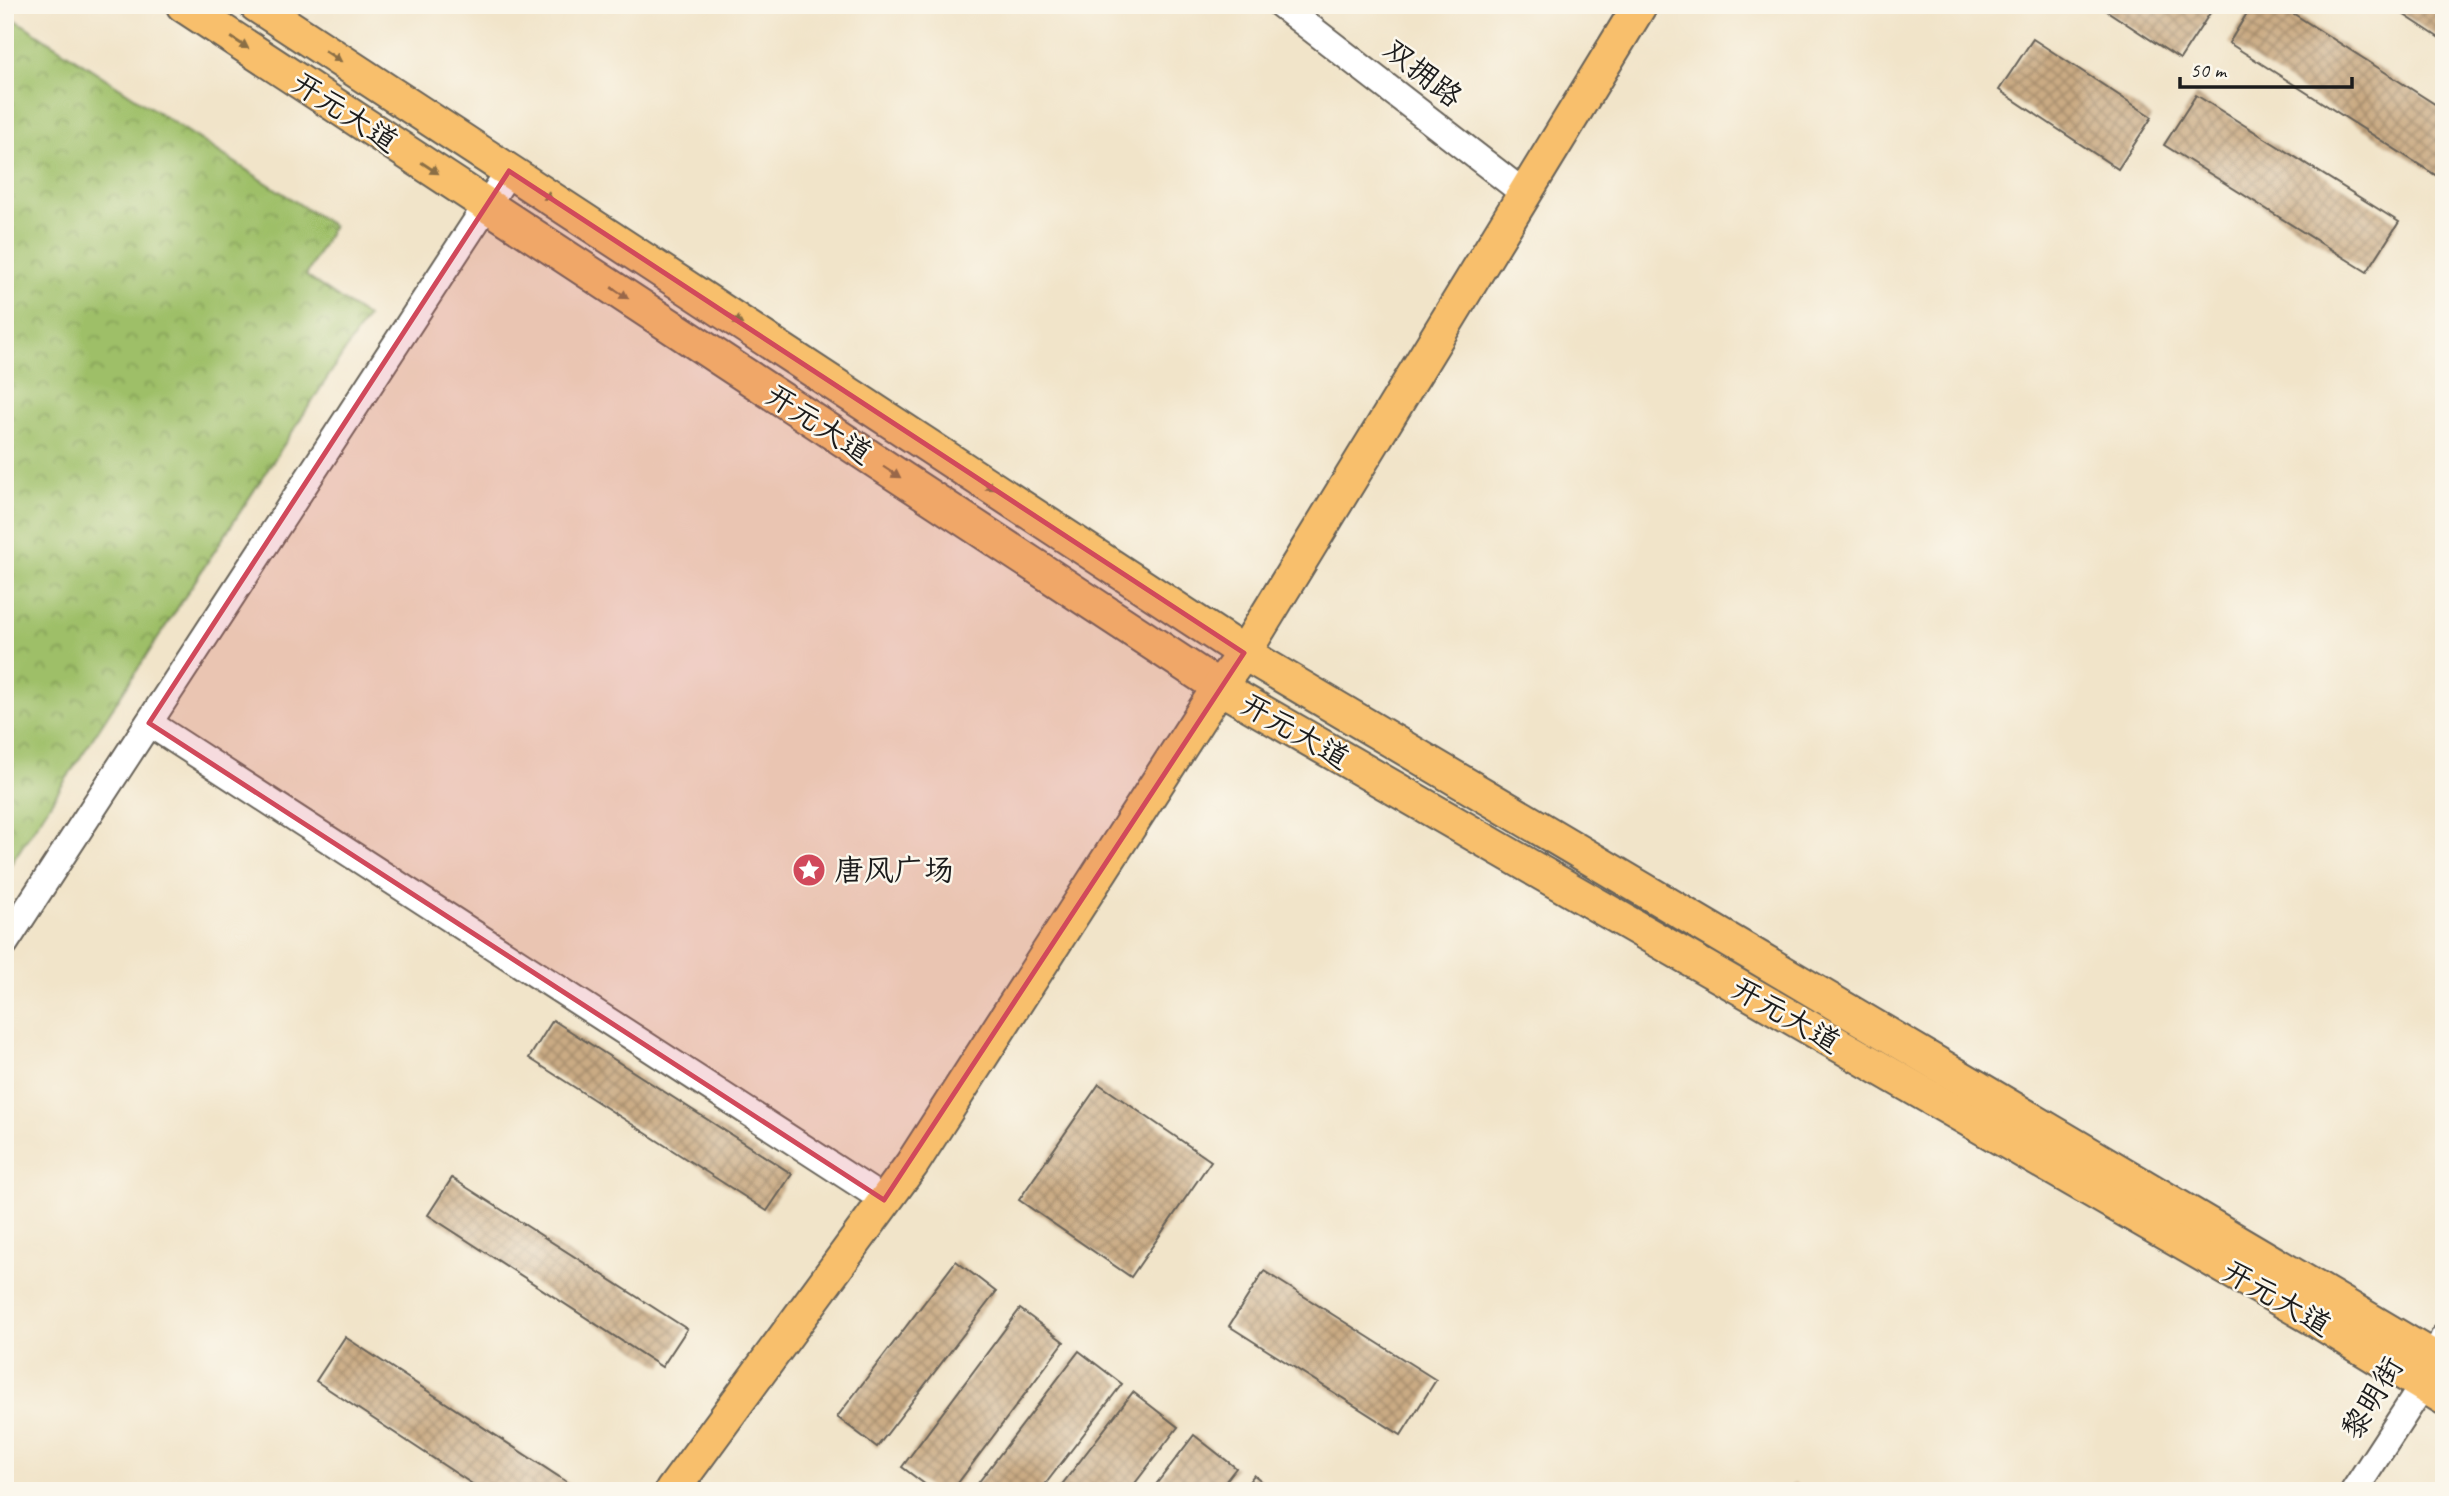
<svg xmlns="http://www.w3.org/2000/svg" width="2449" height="1496" viewBox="0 0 2449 1496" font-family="Caveat,'LXGW WenKai TC',sans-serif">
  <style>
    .park { fill: url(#park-crowns); stroke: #5d6e42; stroke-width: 2 }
    .building { fill: url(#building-cross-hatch) }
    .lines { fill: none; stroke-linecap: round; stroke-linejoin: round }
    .minor-casing { stroke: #676259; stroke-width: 30 }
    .major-casing { stroke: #676259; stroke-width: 37 }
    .minor { stroke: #fff; stroke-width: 26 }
    .major { stroke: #f8bf6c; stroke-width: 33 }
    .oneway { fill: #8a6e44 }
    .marked { fill: #d1495b; fill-opacity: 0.2; stroke: #d1495b; stroke-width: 5; stroke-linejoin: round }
    .labels { text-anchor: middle; stroke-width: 5; stroke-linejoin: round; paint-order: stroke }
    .street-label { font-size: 30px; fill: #1c1c1c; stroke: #fbf7ec }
    .poi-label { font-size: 30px; fill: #1c1c1c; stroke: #fbf7ec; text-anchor: start }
  </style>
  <defs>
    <pattern id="park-crowns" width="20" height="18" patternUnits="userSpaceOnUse" patternTransform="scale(1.75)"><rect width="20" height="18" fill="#9ebf68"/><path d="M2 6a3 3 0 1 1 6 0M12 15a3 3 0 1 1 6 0" fill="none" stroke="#809a55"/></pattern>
    <pattern id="building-cross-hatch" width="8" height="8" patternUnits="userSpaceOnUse" patternTransform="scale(1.75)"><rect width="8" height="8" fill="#caab84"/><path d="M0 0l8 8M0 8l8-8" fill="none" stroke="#a38a6b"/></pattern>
  </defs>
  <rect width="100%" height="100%" fill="#fbf7ec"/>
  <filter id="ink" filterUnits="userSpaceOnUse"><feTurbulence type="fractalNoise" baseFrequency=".0143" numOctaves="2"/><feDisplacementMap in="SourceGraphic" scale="14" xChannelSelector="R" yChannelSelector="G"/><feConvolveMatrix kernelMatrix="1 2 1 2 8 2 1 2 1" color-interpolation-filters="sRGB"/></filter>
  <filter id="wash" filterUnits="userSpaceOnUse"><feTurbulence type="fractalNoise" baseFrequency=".00686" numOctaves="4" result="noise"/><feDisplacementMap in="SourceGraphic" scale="28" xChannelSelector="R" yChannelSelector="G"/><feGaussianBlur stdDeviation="1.57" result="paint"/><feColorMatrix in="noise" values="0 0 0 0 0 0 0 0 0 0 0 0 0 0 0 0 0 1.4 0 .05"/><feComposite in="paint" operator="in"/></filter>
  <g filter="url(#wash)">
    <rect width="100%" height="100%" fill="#f1e4c9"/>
    <path class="park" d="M5,13L333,226L306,276L367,317L5,873Z"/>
    <g id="blocks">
      <g class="building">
        <path d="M2098,5H2206L2212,10L2180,59Z"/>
        <path d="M2252,5H2280L2444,110V165L2437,176L2229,43Z"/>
        <path d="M2389,5H2444V41Z"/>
        <path d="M2033,39L2152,117L2118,169L1999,90Z"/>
        <path d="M2196,95L2399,222L2367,272L2164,145Z"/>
        <path d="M553,1020L792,1174L767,1211L529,1058Z"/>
        <path d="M1099,1084L1211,1161L1131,1277L1019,1200Z"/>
        <path d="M452,1178L687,1329L662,1367L428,1215Z"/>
        <path d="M956,1261L996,1292L877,1447L837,1417Z"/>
        <path d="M1264,1271L1436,1380L1401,1435L1229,1326Z"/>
        <path d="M1020,1309L1064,1342L952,1491H934L902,1467Z"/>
        <path d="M345,1337L573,1486L569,1491H483L316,1381Z"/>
        <path d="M1079,1351L1122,1384L1040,1491H972Z"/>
        <path d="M1133,1392L1178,1427L1129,1491H1057Z"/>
        <path d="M1194,1435L1236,1468L1218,1491H1151Z"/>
        <path d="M1254,1475L1274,1491H1242Z"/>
        <path d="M1794,1483L1806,1491H1789Z"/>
        <path d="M250,1484L261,1491H246Z"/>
      </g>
    </g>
  </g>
  <g filter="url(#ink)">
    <use href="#blocks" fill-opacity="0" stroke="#676259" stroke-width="2"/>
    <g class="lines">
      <defs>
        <g id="minor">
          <path d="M1281,5L1525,194"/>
          <path d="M149,723L884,1200"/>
          <path d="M5,943L509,171"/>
          <path d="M2354,1491L2423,1385L2444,1337"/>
        </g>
        <g id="major">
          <path d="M183,5L1219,687L2316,1320L2444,1398"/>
          <path d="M256,5L1244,653L2444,1364"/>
          <path d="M672,1491L912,1164L1219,687L1244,653L1640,5"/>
        </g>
      </defs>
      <use href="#minor" class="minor-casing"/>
      <use href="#major" class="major-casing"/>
      <use href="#minor" class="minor"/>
      <use href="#major" class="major"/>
    </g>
    <defs><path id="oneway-solid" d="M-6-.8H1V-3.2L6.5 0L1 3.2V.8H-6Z" transform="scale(1.75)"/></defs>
    <g class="oneway">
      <use href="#oneway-solid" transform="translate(240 43) rotate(33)"/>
      <use href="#oneway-solid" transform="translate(333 56) rotate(33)"/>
      <use href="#oneway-solid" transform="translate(430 168) rotate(33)"/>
      <use href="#oneway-solid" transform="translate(544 194) rotate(33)"/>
      <use href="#oneway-solid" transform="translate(620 293) rotate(33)"/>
      <use href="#oneway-solid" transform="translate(734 319) rotate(33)"/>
      <use href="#oneway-solid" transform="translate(892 472) rotate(33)"/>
      <use href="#oneway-solid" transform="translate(986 484) rotate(33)"/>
    </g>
  </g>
  <path class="marked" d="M509,171L1244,653L884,1200L149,723Z"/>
  <defs>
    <symbol id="sight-disc" viewBox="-11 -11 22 22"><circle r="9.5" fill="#d1495b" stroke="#fbf7ec"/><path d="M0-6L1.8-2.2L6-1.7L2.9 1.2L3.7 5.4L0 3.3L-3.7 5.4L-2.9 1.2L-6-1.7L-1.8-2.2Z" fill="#fff"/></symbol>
  </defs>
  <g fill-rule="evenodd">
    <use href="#sight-disc" x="790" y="851" width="38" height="38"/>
  </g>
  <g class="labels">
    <g class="street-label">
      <text transform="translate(1423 73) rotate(38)" y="10">双拥路</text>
      <text transform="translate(345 112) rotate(33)" y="10">开元大道</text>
      <text transform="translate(819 424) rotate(33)" y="10">开元大道</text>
      <text transform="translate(1295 731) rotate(30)" y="10">开元大道</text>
      <text transform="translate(1786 1015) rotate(30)" y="10">开元大道</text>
      <text transform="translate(2277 1298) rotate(30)" y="10">开元大道</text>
      <text transform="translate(2372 1398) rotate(-59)" y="10">黎明街</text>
    </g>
    <g class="poi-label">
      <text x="834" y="880">唐风广场</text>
    </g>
  </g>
  <rect width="2449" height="1496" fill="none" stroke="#fbf7ec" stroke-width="28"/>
  <path d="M2180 77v10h172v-10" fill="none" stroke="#1c1c1c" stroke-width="3.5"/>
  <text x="2190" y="77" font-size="21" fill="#1c1c1c" stroke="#fbf7ec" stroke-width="5" paint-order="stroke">50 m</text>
</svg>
